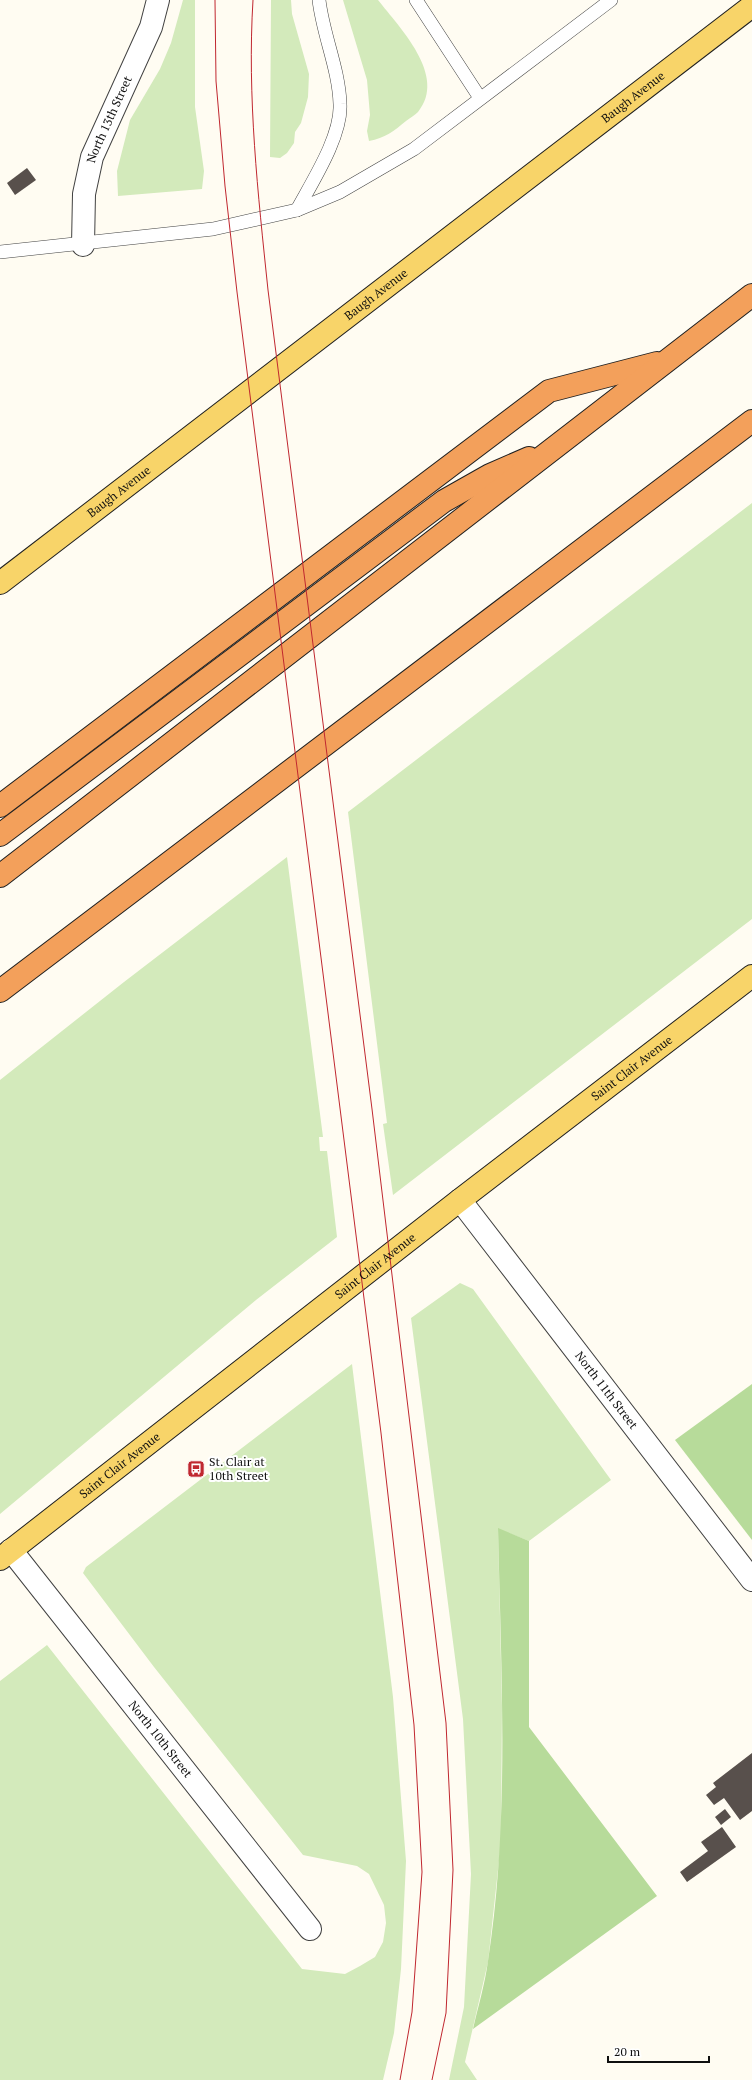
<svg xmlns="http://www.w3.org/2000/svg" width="752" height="2080" viewBox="0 0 752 2080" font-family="'PT Serif',serif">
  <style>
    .green { fill: #d3eabb }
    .forest { fill: #b7db9a }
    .building { fill: #58504c }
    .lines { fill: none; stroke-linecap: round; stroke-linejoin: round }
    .service-casing { stroke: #424242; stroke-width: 14 }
    .minor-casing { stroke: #424242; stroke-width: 24 }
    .primary-casing { stroke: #202020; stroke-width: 24 }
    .motorway-casing { stroke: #202020; stroke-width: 24 }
    .service { stroke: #fff; stroke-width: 13 }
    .minor { stroke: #fff; stroke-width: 22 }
    .primary { stroke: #f8d469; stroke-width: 22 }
    .motorway { stroke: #f3a05b; stroke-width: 22 }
    .tram { stroke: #c0272f; stroke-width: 1 }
    .labels { text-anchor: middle; stroke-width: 4; stroke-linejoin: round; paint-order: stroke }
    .street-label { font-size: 12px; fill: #0f0f0f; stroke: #fff }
    .poi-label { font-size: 12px; fill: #0f0f0f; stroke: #fff; text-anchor: start }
  </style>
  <rect width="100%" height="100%" fill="#fffcf2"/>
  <g class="green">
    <path d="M183,0H195V107L204,171L202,189L118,196L117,171L130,120L160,69L171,43Z"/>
    <path d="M271,0H291L292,14L309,74L308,97L301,123L295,132L294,143L287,153L280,158L270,157Z"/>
    <path d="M343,0H378C399,27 448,76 418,112C415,115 410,118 406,121C394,131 385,138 369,141L367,131L370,115L367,80Z"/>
    <path d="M752,503V919L393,1195L383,1124L387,1123L348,812Z"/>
    <path d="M287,857L323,1137H319L320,1151H327L337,1237L256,1300L0,1514V1080L124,982Z"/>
    <path d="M460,1283L473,1289L611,1480L529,1541L498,1529L502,1706L501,1842L488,1962L465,2062L477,2080H449L464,2007L471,1874L463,1719L411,1318Z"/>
    <path d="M352,1364L393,1697L406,1861L401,1969L394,2033L383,2080H0V1681L47,1645L302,1969L345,1974L360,1966L375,1957L383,1942L386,1923L384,1905L369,1874L357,1866L303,1855L154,1667L83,1573L86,1567Z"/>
  </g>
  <g class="forest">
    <path d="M752,1384V1540L675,1440Z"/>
    <path d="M498,1528L529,1541V1727L657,1896L473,2029C478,2007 485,1984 488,1961C510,1818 501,1672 498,1528Z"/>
  </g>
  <g class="building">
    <path d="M27,168L36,180L15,195L7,183Z"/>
    <path d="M752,1753V1811L740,1820L724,1798L714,1805L706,1795L716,1787L713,1783Z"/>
    <path d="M725,1809L731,1817L721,1825L715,1817Z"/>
    <path d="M722,1827L736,1847L687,1882L680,1872L708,1851L701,1842Z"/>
  </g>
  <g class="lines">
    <defs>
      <g id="service">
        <path d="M416,0L480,98"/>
        <path d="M297,210C312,182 342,136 340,104C339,69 323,35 319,0"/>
        <path d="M0,252L213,229L297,210L340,192L414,149L611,0"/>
      </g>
      <g id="minor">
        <path id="s1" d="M83,245L84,194L92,157L151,27L158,0"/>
        <path id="s2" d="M460,1200L752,1580"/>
        <path id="s3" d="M11,1550L310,1929"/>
      </g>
      <g id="primary">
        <path id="s4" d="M0,583L752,6"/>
        <path id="s5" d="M0,1559L460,1200L752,976"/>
      </g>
      <g id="motorway">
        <path d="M0,806L549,391L657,363"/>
        <path d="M0,835L444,501L490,475L529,458"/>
        <path d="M0,876L752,295"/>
        <path d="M0,991L752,421"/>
      </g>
    </defs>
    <use href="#service" class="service-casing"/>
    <use href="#minor" class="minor-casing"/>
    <use href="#primary" class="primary-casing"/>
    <use href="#motorway" class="motorway-casing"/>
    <use href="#service" class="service"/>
    <use href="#minor" class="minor"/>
    <use href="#primary" class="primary"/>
    <use href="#motorway" class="motorway"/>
    <g class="tram">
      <path d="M215,0L216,81L225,186L237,292L381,1433L414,1725L422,1872L412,2012L400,2080"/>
      <path d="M253,0C247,97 258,194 268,290L372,1109L446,1723L453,1870L446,2013L432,2080"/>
    </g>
  </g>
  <defs>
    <symbol id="bus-square" viewBox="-11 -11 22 22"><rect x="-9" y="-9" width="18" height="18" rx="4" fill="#c0272f" stroke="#fff"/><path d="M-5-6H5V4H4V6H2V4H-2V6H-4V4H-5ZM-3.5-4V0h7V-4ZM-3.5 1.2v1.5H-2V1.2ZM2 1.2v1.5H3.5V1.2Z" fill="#fff"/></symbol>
  </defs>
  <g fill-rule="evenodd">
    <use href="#bus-square" x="186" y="1459" width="20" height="20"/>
  </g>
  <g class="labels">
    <g class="street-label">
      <text dy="4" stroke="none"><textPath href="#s4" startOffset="798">Baugh Avenue</textPath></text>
      <text dy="4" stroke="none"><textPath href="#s1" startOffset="130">North 13th Street</textPath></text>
      <text dy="4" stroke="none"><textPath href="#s4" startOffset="474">Baugh Avenue</textPath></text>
      <text dy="4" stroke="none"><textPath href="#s4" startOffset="150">Baugh Avenue</textPath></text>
      <text dy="4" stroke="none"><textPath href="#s5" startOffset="800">Saint Clair Avenue</textPath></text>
      <text dy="4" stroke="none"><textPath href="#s5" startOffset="476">Saint Clair Avenue</textPath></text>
      <text dy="4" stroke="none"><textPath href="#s2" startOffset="240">North 11th Street</textPath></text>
      <text dy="4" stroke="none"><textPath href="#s5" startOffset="152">Saint Clair Avenue</textPath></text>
      <text dy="4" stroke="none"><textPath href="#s3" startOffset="241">North 10th Street</textPath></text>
    </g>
    <g class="poi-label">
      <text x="209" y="1466">St. Clair at<tspan x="209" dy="14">10th Street</tspan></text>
    </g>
  </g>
  <path d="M608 2056v6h101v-6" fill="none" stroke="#0f0f0f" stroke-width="2"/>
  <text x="614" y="2056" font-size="12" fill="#0f0f0f" stroke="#ffffff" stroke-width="3" paint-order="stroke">20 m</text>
</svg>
